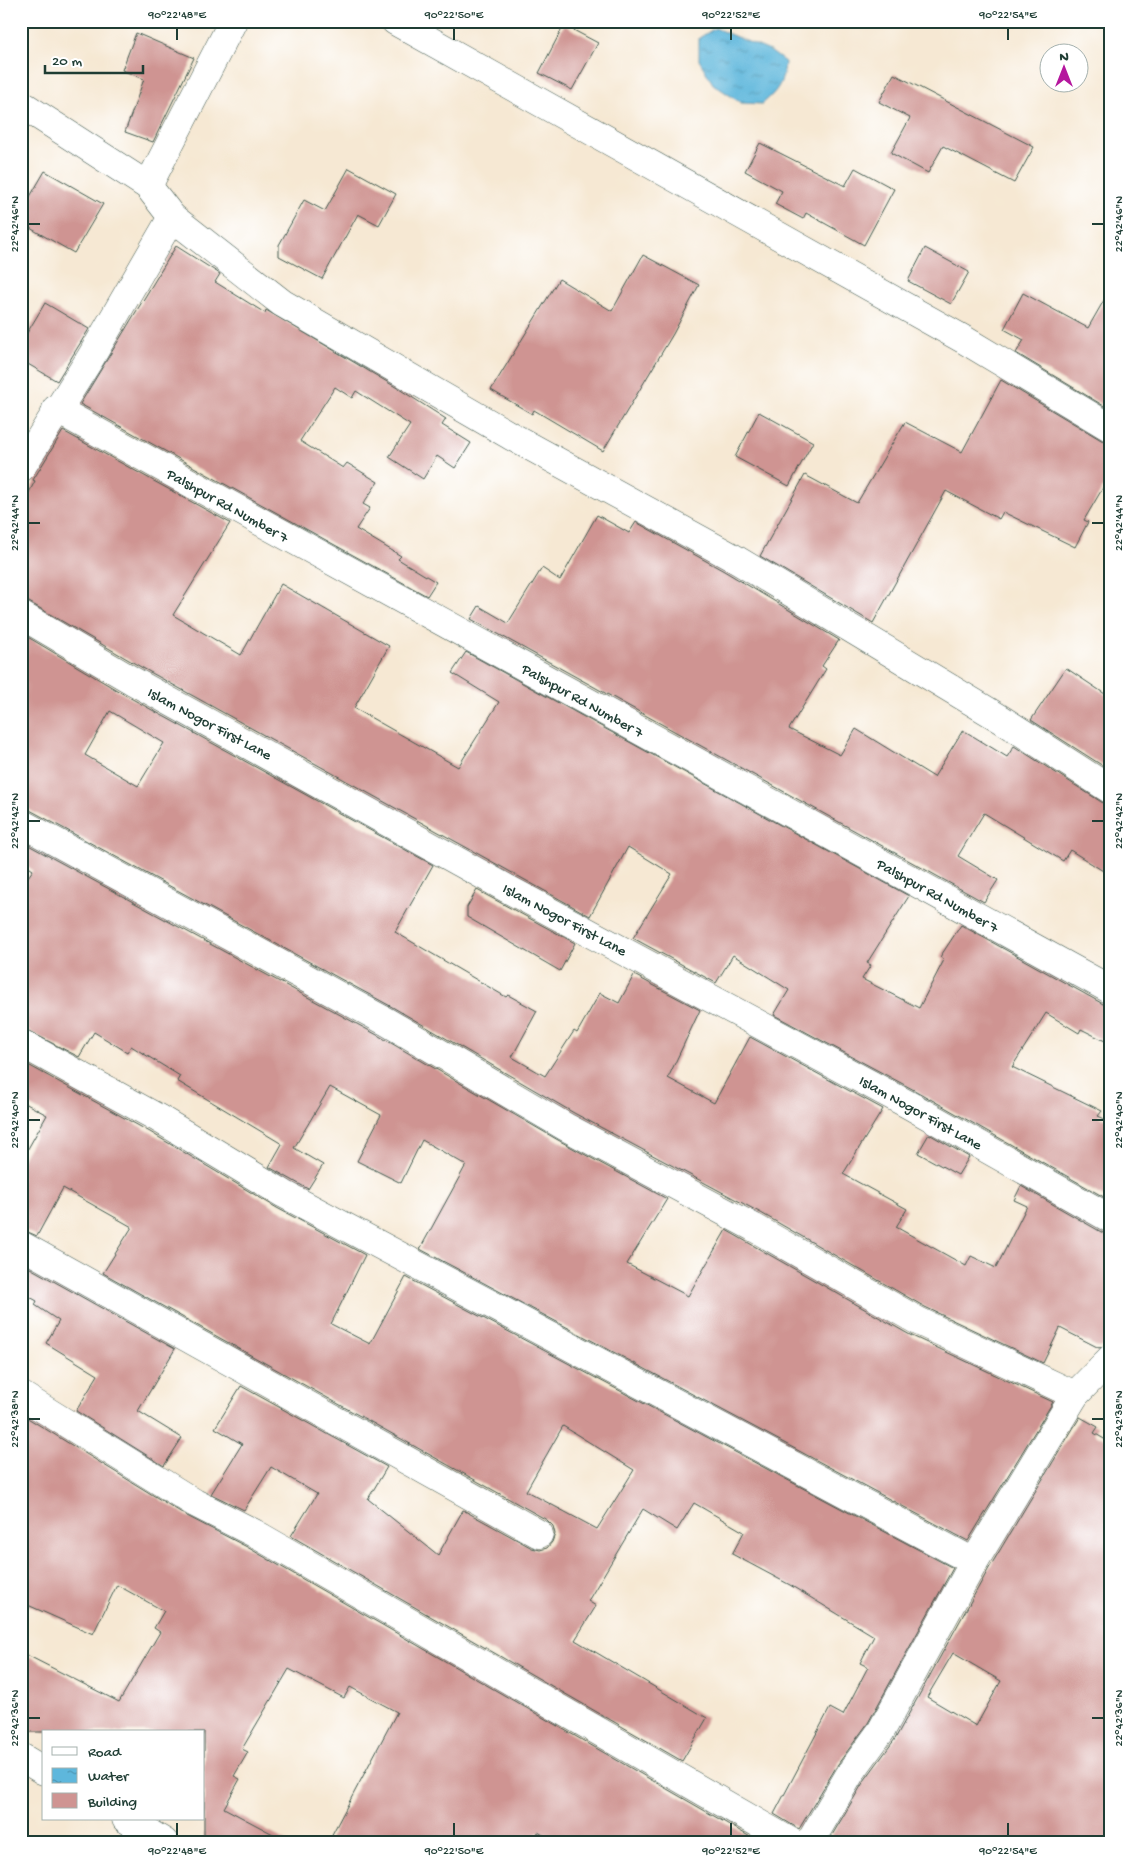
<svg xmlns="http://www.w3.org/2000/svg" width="1132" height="1863" viewBox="0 0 1132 1863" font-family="'Gochi Hand',sans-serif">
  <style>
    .water { fill: url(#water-ripples); stroke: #3e7a88 }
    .building { fill: #cf9492; fill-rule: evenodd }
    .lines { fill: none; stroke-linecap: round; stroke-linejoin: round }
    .minor-casing { stroke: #3f574c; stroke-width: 29 }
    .minor { stroke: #fff; stroke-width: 28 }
    .ticks { fill: none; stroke: #1f3d34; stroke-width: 2 }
    .labels { text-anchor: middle; stroke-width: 4; stroke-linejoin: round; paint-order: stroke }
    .street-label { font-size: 15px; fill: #1f3d34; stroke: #fff }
    .neatline { fill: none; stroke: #1f3d34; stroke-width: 2 }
    .ticks-label { font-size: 12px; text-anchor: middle; fill: #1f3d34 }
  </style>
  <defs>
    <pattern id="water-ripples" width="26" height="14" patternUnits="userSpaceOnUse" patternTransform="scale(1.25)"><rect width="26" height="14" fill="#5eb7dc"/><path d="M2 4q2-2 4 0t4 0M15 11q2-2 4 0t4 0" fill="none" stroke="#4d96b3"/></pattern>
  </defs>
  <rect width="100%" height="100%" fill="#fff"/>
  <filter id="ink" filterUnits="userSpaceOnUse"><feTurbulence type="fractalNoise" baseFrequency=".02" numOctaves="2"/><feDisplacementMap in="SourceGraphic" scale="10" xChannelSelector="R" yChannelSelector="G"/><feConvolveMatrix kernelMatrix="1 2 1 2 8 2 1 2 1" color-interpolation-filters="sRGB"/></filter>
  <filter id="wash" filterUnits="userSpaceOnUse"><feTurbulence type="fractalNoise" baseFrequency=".0096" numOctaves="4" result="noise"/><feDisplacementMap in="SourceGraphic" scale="20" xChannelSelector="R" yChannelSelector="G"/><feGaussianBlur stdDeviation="1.12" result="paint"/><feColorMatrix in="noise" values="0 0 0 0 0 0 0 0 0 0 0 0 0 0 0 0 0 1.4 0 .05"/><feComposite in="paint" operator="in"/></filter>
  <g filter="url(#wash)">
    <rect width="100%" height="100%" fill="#f6e8d3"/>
    <path class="water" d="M715,28L770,51L785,62C784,82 777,92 762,104L741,103L713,84L699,60V38Z"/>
    <g id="blocks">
      <g class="building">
        <path d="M564,25L598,43L572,90L539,73Z"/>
        <path d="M136,33L194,58L153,142L125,132L144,79L122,70Z"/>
        <path d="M894,74L1034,147L1014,183L943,146L928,173L891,153L910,118L879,102Z"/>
        <path d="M760,143L845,186L855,168L894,189L864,245L806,213L803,219L775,204L782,191L745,171Z"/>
        <path d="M349,168L396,194L379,225L358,214L322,279L279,256V245L304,200L325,211Z"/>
        <path d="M45,171L103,204L74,253L21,223V212Z"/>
        <path d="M176,246L220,274L215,282L265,313L266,310L399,389L446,419L442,425L471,443L455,468L437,456L423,479L389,457L410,425L356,391L352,398L335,387L300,441L343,468L347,463L378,482L363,504L370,508L356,529L401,556L398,559L436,582L427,596L80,404Z"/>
        <path d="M925,248L969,272L951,304L908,281Z"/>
        <path d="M643,255L699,285L673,334L603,451L534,410L532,414L491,390L559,279L612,311Z"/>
        <path d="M1111,288V395L1104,406L1016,353L1024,340L1004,329L1023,293L1088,328Z"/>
        <path d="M45,303L89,329L57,381L21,360V343Z"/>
        <path d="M1001,380L1103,441L1111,444V474L1084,520L1088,522L1075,547L1003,512L999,519L946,491L873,623L760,556L805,475L857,503L905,422L962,452Z"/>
        <path d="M759,412L813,442L789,486L735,457Z"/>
        <path d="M63,431L230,523L173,615L241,655L281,584L389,646L354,708L458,767L499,702L452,673L466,652L909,896L867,963L871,965L862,979L919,1008L944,960L940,957L961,925L1103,1004L1111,1006V1044L1081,1029L1079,1033L1046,1013L1012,1067L1102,1111L1098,1116L1111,1122V1201L916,1091L774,1015L789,990L733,955L716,983L633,938L672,874L628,847L590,916L141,667L29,602L21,599V508L35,481L33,480Z"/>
        <path d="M597,515L629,533L636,522L724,571L839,640L822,666L826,669L789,729L840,755L856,729L934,777L963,730L1007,757L1014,746L1103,803L1111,806V876L1070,850L1063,861L984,813L958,856L998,880L984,902L471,619L479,606L508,623L542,568L560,580Z"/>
        <path d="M21,633L125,695L433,865L395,932L506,997L508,995L537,1011L512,1057L545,1076L574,1031L577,1033L600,993L619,1003L634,975L700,1010L668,1078L714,1103L750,1037L883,1109L843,1174L907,1209L896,1227L966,1266L971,1256L996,1268L1027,1206L1014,1200L1021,1186L1103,1233L1111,1235V1343L1099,1348L1060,1328L1043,1363L925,1307L761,1213L574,1113L394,1008L28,809L21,807ZM110,711L164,743L138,786L85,755Z"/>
        <path d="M1066,668L1111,698V771L1031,720Z"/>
        <path d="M21,841L379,1036L558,1140L667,1199L627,1264L688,1296L726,1230L910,1335L1053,1402L968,1541L420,1249L466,1165L422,1140L401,1183L357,1161L381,1115L330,1087L294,1148L323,1165L308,1189L269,1167L282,1144L177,1081L180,1076L131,1046L127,1052L94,1032L79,1057L21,1027V887L33,870L21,862Z"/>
        <path d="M477,890L575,943L560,971L467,917V907Z"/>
        <path d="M21,1061L150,1132L277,1208L365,1255L331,1324L370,1344L406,1277L953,1568L868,1723L838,1764L799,1829L774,1814L830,1708L843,1715L868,1667L860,1663L874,1636L790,1585L732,1554L744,1532L694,1503L677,1530L643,1509L588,1601L596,1606L575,1640L707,1718L682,1761L291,1536L317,1494L271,1467L244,1510L211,1494L242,1444L215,1428L241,1386L387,1467L368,1499L438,1555L463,1510L532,1548L540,1550L547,1548L552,1542L555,1534L553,1526L547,1520L103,1273L132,1227L63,1188L37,1236L21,1229V1161L47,1115L21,1101ZM563,1426L634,1470L597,1529L526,1491Z"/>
        <path d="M929,1134L969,1157L958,1175L918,1153Z"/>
        <path d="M21,1263L175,1349L138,1411L182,1438L164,1466L76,1411L98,1375L46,1343L59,1321L35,1305L37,1301L21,1292Z"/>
        <path d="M26,1417L187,1516L247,1547L759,1842H555L538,1832L533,1842H328L397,1712L350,1687L344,1698L289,1669L242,1749L248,1752L234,1776L240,1779L224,1808L288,1842H204V1732H21V1652L119,1702L160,1632L154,1628L164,1611L117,1585L93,1634L21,1602V1425Z"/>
        <path d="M1080,1417L1098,1427L1094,1433L1111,1443V1842H828L864,1781L895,1739L988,1570ZM953,1653L1001,1681L976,1726L927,1697Z"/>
      </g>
    </g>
  </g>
  <g filter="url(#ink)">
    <use href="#blocks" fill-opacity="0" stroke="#3f574c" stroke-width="1"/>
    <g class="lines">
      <defs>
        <g id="minor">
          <path d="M395,21L963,339L1111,428"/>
          <path d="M21,104L148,186L172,217L91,357L21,468"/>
          <path d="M148,186L233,21"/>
          <path d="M172,217L282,303L511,436L732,557L1001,719L1111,790"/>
          <path d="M56,409L1111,990"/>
          <path d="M21,615L133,681L506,888L909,1105L1111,1219"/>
          <path d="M21,823L387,1022L566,1127L753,1227L918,1321L1075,1395"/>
          <path d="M21,1043L158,1118L284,1194L974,1562"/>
          <path d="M21,1245L539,1534"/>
          <path d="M21,1395L195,1503L254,1533L791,1842"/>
          <path d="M21,1757L44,1771"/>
          <path d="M126,1819L164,1842"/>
          <path d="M810,1842L851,1772L881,1731L974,1562L1075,1395L1111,1358"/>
        </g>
      </defs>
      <use href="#minor" class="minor-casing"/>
      <use href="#minor" class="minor"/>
    </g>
  </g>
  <path class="ticks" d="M177,28V40M454,28V40M731,28V40M1008,28V40M28,224H40M1092,224H1104M28,523H40M1092,523H1104M28,821H40M1092,821H1104M28,1120H40M1092,1120H1104M28,1419H40M1092,1419H1104M28,1718H40M1092,1718H1104M177,1823V1836M454,1823V1836M731,1823V1836M1008,1823V1836"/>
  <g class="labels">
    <g class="street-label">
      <text transform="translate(228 505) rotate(29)" y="5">Palshpur Rd Number 7</text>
      <text transform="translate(583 700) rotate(29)" y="5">Palshpur Rd Number 7</text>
      <text transform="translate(210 723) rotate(28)" y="5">Islam Nogor First Lane</text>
      <text transform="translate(938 895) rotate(29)" y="5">Palshpur Rd Number 7</text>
      <text transform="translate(565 919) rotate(28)" y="5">Islam Nogor First Lane</text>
      <text transform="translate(921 1112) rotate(29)" y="5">Islam Nogor First Lane</text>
    </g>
  </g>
  <rect width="1132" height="1863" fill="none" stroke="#fff" stroke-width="55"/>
  <rect x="42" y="1730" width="162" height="90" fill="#ffffff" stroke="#a5b1ae"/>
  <rect x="52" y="1747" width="25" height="8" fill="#ffffff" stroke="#a5b1ae"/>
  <text x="88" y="1756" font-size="15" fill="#1f3d34">Road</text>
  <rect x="52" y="1768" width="25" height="15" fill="url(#water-ripples)" stroke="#a5b1ae"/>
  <text x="88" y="1780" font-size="15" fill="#1f3d34">Water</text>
  <rect x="52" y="1793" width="25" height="15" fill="#cf9492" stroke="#a5b1ae"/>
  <text x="88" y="1806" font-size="15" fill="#1f3d34">Building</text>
  <g transform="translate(1064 68)"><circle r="24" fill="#ffffff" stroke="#a5b1ae"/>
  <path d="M0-4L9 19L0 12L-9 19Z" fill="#b5179e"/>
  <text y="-8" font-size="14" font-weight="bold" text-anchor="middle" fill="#1f3d34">N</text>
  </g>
  <path d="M45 65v8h98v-8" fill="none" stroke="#1f3d34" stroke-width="2.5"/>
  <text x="52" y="65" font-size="15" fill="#1f3d34" stroke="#ffffff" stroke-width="4" paint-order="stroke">20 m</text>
  <rect x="28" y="28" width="1076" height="1808" class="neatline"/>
  <g class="ticks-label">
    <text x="177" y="18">90°22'48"E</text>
    <text x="454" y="18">90°22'50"E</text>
    <text x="731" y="18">90°22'52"E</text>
    <text x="1008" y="18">90°22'54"E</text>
    <text transform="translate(14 224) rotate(-90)" y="4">22°42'46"N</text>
    <text transform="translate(1118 224) rotate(-90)" y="4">22°42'46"N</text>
    <text transform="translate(14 523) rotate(-90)" y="4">22°42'44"N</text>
    <text transform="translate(1118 523) rotate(-90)" y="4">22°42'44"N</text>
    <text transform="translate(14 821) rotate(-90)" y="4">22°42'42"N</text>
    <text transform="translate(1118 821) rotate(-90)" y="4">22°42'42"N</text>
    <text transform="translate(14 1120) rotate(-90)" y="4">22°42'40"N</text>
    <text transform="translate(1118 1120) rotate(-90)" y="4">22°42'40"N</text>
    <text transform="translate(14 1419) rotate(-90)" y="4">22°42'38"N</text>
    <text transform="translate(1118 1419) rotate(-90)" y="4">22°42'38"N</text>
    <text transform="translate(14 1718) rotate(-90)" y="4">22°42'36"N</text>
    <text transform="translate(1118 1718) rotate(-90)" y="4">22°42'36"N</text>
    <text x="177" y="1854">90°22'48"E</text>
    <text x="454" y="1854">90°22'50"E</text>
    <text x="731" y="1854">90°22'52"E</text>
    <text x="1008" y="1854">90°22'54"E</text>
  </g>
</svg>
